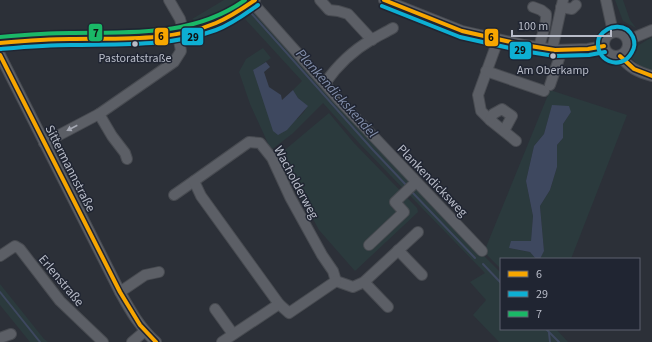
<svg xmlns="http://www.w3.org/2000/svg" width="652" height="342" viewBox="0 0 652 342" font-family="'Source Sans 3',sans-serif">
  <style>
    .green { fill: #2b3a3d }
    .water { fill: #3e485f }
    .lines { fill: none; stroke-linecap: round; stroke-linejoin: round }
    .stream { stroke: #3e485f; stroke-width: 2 }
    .minor-casing { stroke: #484b51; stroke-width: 12 }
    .minor { stroke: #5c5f66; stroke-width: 10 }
    .bus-1-casing { stroke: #202532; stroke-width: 7 }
    .bus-2-casing { stroke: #202532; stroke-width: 7 }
    .bus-3-casing { stroke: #202532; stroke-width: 7 }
    .bus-1 { stroke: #f7a600; stroke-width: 4 }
    .bus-2 { stroke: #0dafd3; stroke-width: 4 }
    .bus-3 { stroke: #1ab867; stroke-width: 4 }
    .oneway { fill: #a6a9b4 }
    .bus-dot { fill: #b8bcc8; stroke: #202532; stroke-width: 1.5 }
    .labels { text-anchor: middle; stroke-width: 3; stroke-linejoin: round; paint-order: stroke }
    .bus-label { font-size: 12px; fill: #b8bcc8; stroke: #202532 }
    .street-label { font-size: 13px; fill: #b8bcc8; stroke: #202532 }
    .water-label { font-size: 14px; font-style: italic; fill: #838fab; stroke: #202532 }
    .line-badge { stroke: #202532; stroke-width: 1.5 }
    .pale-badge-label { font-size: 11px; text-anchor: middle; font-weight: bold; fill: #111 }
  </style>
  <rect width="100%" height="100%" fill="#2c3038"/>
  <g class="green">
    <path d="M224,0H238C228,7 205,25 192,19Z"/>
    <path d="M615,0H623L630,20L636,28L623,21Z"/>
    <path d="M254,12L416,188L501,273V329H556L568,342H499L473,315L486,300L470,282L485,273L359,143L323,103L292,134L271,150L250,104L239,72L246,59L263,48L271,58L253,71L297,119L304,112L307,106L298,98L293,90L302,81L245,19Z"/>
    <path d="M652,37V72C641,70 636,63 629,55L634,48Z"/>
    <path d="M550,90L627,115L571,259H540L544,251L540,206L550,190L557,167V145L563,138V124L571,112L552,106L544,134L534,146L526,181L533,216L531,242L509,248L530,252L536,259H501V269L484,252Z"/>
    <path d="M329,113L354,143L417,208L418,212L355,271L319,230L299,193L280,154Z"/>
    <path d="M0,284L44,339L48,342H30L0,305Z"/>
  </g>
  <g class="water">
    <path d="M266,62L270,67L264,72L269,87L281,95L282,100L293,90L298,98L308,106L287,130L278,135L273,131L253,70Z"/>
    <path d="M552,105L569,106L571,112L563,124V138L557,145V167L550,190L540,206L544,251L540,259H536L530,252L509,248L511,241H531L533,216L526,181L534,146L544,134Z"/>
  </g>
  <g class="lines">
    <g class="stream">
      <path d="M252,14L373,150L407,186"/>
      <path d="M411,191L475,258"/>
      <path d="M483,264L501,283"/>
      <path d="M0,292L40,342"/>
      <path d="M546,329L559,342"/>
      <path d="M549,333L550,342"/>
    </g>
    <defs>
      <g id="minor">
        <path d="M169,0L180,19L184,34"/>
        <path d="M320,0L329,10L338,11L348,14L372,40"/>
        <path d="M384,0L462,31L524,45L555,50L588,49L604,46"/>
        <path d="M606,0L613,32"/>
        <path d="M252,2L340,101L482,251"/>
        <path d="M533,7L541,10L546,14C547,25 541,37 539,48"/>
        <path d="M561,7L572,9L576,5"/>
        <circle cx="616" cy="44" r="12"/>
        <path d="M498,40L478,95L481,111L490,120L516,141"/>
        <path d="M628,40L652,30"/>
        <path d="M0,43C26,41 53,39 80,39C141,38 205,42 255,0"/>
        <path d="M552,50L563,0"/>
        <path d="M0,55L120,292C130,310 140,328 156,342"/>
        <path d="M620,56C629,68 638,72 652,76"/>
        <path d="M486,71L544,91"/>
        <path d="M325,83C337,66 352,51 371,40C378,36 386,32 393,28"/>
        <path d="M550,85L562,50"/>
        <path d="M99,114L112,136L125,153L127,159"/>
        <path d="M490,120L493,114L502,109L512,116L504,131"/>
        <path d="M44,143L99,114L174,62L181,51L178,35"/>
        <path d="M174,195L194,181"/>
        <path d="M369,245L404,212L395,202L416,182"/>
        <path d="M398,250L422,275"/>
        <path d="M0,256L15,246L20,249L60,301L103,342"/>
        <path d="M336,281L353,287L364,282L418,232"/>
        <path d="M364,282L388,307"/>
        <path d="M120,292L145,275L159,272"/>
        <path d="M279,304L201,196L194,181L249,142L260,143L272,158L290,197L322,255L333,271L336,281"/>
        <path d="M215,309L233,334"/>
        <path d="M0,338L11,334"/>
        <path d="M132,342L145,331"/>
        <path d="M222,342L279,304L289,313L336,281"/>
      </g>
    </defs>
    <use href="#minor" class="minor-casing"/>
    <use href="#minor" class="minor"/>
    <defs>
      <g id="bus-1">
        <path d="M384,0L462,31L524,45L555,50L588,49L604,46"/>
        <path d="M0,43C23,41 47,39 70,39C118,38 171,42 216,23C230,17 242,9 255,0"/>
        <path d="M0,55L120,292L140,325L156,342"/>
        <path d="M620,56L634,69L652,76"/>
      </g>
      <g id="bus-2">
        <path d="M382,6L460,37L523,51L555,56L589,55L605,52"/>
        <path d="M599,37C592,60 621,73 632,52C635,47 635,42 633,37C626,22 608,25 600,36"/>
        <path d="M0,49C24,47 47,45 71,45C120,44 170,47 216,30C232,24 245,14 258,5"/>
      </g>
      <path id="bus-3" d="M0,37C23,35 47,33 70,33C131,32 193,37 245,0"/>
    </defs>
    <use href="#bus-1" class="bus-1-casing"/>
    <use href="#bus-2" class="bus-2-casing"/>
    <use href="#bus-3" class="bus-3-casing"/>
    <use href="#bus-1" class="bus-1"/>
    <use href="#bus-2" class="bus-2"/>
    <use href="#bus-3" class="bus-3"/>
  </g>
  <defs><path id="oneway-solid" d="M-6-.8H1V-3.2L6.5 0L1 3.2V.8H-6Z"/></defs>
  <use class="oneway" href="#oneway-solid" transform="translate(72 128) rotate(153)"/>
  <g class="bus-dot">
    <circle cx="135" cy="44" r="3.5"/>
    <circle cx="553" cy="56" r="3.5"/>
  </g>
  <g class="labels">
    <g class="bus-label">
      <text x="135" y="62">Pastoratstraße</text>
      <text x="553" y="74">Am Oberkamp</text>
    </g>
    <g class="street-label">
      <text transform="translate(71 168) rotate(63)" y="5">Sittermannstraße</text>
      <text transform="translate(433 180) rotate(46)" y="5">Plankendicksweg</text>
      <text transform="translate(297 182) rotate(62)" y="5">Wacholderweg</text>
      <text transform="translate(62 280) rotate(50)" y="5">Erlenstraße</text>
    </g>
    <g class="water-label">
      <text transform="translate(337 93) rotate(48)" y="5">Plankendickskendel</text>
    </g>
  </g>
  <g class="line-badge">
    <rect x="88" y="23" width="15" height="19" rx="4" fill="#1ab867"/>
    <rect x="154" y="27" width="15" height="19" rx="4" fill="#f7a600"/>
    <rect x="181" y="27" width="23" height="19" rx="4" fill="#0dafd3"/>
    <rect x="484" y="28" width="15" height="19" rx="4" fill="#f7a600"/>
    <rect x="509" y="41" width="23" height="19" rx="4" fill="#0dafd3"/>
  </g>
  <g class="pale-badge-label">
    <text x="96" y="37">7</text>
    <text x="161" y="40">6</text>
    <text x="193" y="41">29</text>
    <text x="491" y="41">6</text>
    <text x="520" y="54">29</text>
  </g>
  <rect x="500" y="258" width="140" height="72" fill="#202532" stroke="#5d616e"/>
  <rect x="508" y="271" width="20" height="6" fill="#f7a600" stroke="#5d616e"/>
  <text x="536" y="278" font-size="12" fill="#b8bcc8">6</text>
  <rect x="508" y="291" width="20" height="6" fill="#0dafd3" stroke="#5d616e"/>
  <text x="536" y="298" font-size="12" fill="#b8bcc8">29</text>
  <rect x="508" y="311" width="20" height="6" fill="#1ab867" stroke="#5d616e"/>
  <text x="536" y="318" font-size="12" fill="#b8bcc8">7</text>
  <path d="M512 30v6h99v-6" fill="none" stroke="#b8bcc8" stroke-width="2"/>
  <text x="518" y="30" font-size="12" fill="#b8bcc8" stroke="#202532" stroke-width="3" paint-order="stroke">100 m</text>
</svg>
